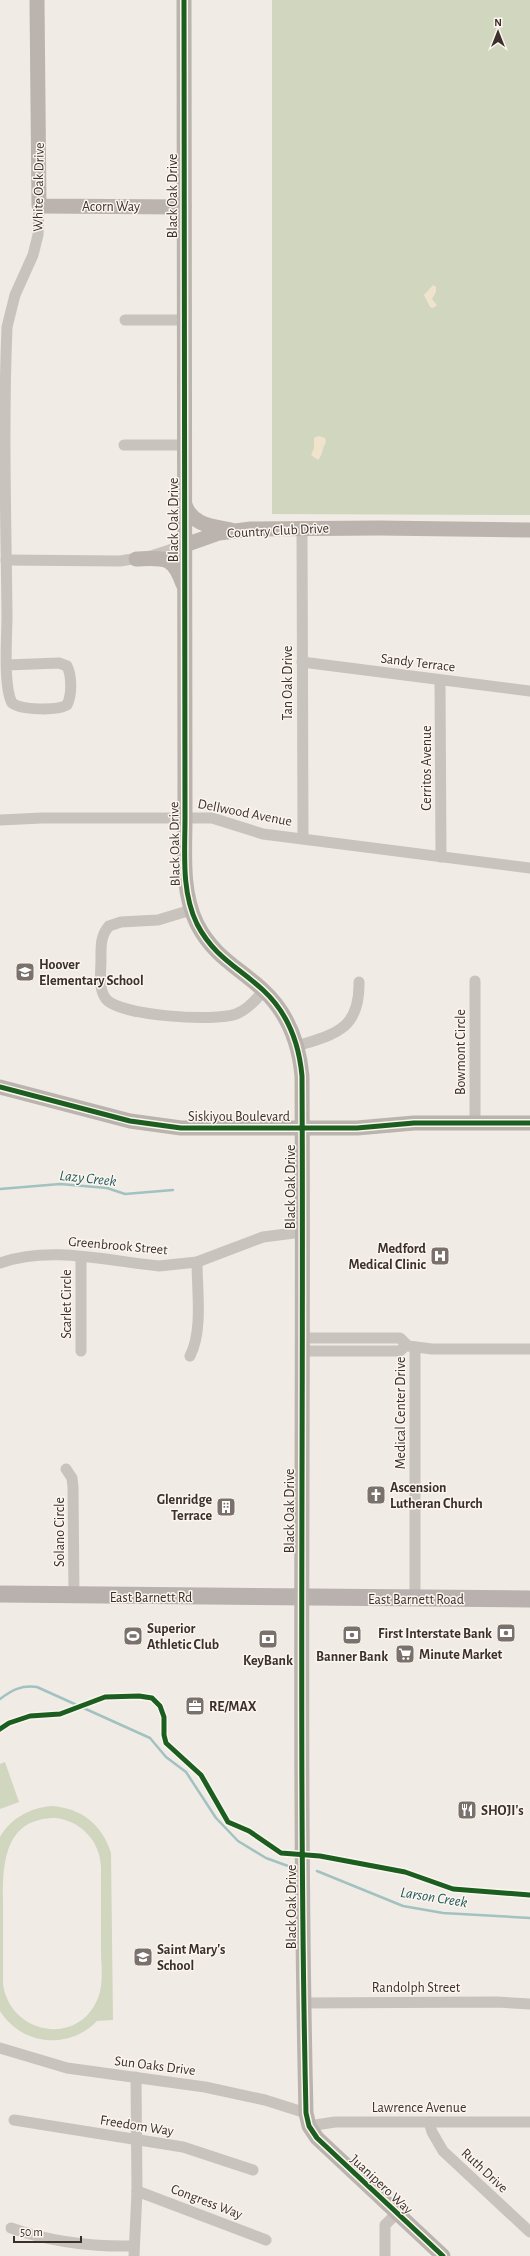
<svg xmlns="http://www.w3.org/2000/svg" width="530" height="2256" viewBox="0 0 530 2256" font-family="'Alegreya Sans',sans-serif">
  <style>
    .green { fill: #d1d6bf; fill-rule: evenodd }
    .sand { fill: #efe3cc }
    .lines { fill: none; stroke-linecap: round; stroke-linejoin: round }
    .stream { stroke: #a1c2c1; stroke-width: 2.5 }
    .street { stroke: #c9c3be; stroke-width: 11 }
    .secondary { stroke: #bab3ae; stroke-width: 15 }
    .primary { stroke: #b8b1ad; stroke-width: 17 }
    .cycleway-casing { stroke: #fbf5ee; stroke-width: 8 }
    .cycleway { stroke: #1b5e20; stroke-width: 5 }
    .labels { text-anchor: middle; stroke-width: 3; stroke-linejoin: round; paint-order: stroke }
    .street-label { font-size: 14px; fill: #3b302b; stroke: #fbf5ee }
    .poi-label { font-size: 14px; font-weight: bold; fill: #3b302b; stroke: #fbf5ee; text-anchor: start }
    .water-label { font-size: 15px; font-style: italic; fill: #1f5a5e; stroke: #fbf5ee }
  </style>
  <rect width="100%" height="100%" fill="#f0ebe5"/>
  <g class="green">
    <path d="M272,0H530V515L272,514Z"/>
    <path d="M5,1762L19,1802L0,1809V1764Z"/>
    <path d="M51,1806C81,1808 102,1824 111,1853L113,2020L97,2021C69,2050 22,2046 0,2011V1837C11,1818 30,1808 51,1806ZM56,1818C81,1821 100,1841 101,1867C101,1894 101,1922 101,1950C101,1965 104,1983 98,1998C79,2047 10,2035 3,1984C3,1960 3,1936 3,1911C3,1870 0,1818 56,1818Z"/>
  </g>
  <g class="sand">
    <path d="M433,285L436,287V292L432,299L437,305L433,308L430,307L424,295Z"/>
    <path d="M319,436L325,438L326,442C322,448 323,455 318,460L311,455L314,448V438Z"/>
  </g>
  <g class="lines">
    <g class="stream">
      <path d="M0,1189L60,1184L107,1188L125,1194L173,1190"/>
      <path d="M0,1699C12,1690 21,1685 37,1687L150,1738L166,1757L186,1772L216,1818L238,1841L266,1858L288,1866"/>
      <path d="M317,1871L403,1906L443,1913L530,1918"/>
    </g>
    <g class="street">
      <path d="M125,320H184"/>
      <path d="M124,445H185"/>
      <path d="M302,528L303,837"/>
      <path d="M6,560L120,561L151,556L185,545"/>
      <path d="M302,662L530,691"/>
      <path d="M7,665L59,663L67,666C72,676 72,695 67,705C56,711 21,710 12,703C3,686 7,637 7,616C6,520 3,423 7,327L15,295L33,255L38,235L39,206"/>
      <path d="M440,680L441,857"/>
      <path d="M0,820L42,818H212L263,834L530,868"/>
      <path d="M191,910L158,920L121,922L109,926C100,936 101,947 101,960C101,972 98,989 106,999C120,1016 215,1022 236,1014C247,1010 256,1000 263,991"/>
      <path d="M475,981V1123"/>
      <path d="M297,1046C336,1034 360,1029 359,982"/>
      <path d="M0,1263C50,1245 107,1261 159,1266L197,1262L263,1237L302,1232"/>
      <path d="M302,1338H400L408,1346L432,1349H530"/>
      <path d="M81,1351V1258"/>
      <path d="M302,1351H400L406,1345"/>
      <path d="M190,1356C203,1331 197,1291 197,1262"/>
      <path d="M66,1469L72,1478L73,1487L74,1596"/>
      <path d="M415,1598V1347"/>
      <path d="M303,2003L497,2002L530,2004"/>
      <path d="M0,2048L67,2068L205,2087L265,2100L306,2113"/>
      <path d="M14,2120L183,2147L253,2170"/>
      <path d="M429,2122L432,2132L443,2151L530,2232"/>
      <path d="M309,2126L335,2122H530"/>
      <path d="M137,2191L266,2240"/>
      <path d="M11,2228C51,2242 92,2247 134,2246"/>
      <path d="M134,2256L137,2191L136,2077"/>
      <path d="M385,2256V2225L396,2214"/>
    </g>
    <g class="secondary">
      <path d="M37,0L39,206L184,207"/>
      <path d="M184,0L185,817C185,853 181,891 197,924C214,957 238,967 263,990C288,1013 299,1043 302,1076C304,1422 298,1768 306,2113L309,2126L317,2138L443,2256"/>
      <path d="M185,505C192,525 212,526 231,530"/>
      <path d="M185,545L219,533L251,529L379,528L530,530"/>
      <path d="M136,559C164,558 173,555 183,584"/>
      <path d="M0,1087L130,1121L181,1128H357L414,1123H530"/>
    </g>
    <path class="primary" d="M0,1594L530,1599"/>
    <defs>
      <g id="cycleway">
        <path d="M184,0L185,817C185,853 181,891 197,924C214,957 238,967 263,990C288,1013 299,1043 302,1076C304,1422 298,1768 306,2113L309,2126L317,2138L443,2256"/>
        <path d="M0,1087L130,1121L181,1128H357L414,1123H530"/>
        <path d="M0,1729L9,1723L30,1716L60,1714L105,1697L139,1696L152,1698L160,1706L164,1717V1735L166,1743L201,1775L228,1822L249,1831L281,1853L320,1856L405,1872L453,1889L530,1895"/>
      </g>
    </defs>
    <use href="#cycleway" class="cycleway-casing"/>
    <use href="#cycleway" class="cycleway"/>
  </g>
  <defs>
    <symbol id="school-square" viewBox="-11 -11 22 22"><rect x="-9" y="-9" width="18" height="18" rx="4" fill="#7a716c" stroke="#fbf5ee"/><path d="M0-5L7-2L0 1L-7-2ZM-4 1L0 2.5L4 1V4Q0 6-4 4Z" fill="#fff"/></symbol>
    <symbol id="hospital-square" viewBox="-11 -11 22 22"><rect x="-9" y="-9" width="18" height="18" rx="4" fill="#7a716c" stroke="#fbf5ee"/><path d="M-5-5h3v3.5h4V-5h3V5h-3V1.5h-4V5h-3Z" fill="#fff"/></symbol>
    <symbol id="church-square" viewBox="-11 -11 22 22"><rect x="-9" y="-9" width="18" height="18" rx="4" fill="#7a716c" stroke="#fbf5ee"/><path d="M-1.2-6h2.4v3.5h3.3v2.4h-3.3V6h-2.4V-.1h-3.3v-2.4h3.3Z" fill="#fff"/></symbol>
    <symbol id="building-square" viewBox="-11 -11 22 22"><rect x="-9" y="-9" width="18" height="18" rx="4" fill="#7a716c" stroke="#fbf5ee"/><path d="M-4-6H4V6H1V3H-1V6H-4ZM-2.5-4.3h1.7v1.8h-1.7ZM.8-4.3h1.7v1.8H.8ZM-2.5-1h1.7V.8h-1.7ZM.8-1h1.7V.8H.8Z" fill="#fff"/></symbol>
    <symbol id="bank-square" viewBox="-11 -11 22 22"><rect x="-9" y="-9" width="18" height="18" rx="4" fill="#7a716c" stroke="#fbf5ee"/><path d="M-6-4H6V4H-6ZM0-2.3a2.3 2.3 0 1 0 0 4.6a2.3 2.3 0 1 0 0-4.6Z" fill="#fff"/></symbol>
    <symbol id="stadium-square" viewBox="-11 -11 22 22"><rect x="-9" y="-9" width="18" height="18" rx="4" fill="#7a716c" stroke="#fbf5ee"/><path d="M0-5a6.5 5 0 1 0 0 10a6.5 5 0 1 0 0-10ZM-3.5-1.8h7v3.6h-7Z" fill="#fff"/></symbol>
    <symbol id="supermarket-square" viewBox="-11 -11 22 22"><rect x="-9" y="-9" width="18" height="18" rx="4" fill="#7a716c" stroke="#fbf5ee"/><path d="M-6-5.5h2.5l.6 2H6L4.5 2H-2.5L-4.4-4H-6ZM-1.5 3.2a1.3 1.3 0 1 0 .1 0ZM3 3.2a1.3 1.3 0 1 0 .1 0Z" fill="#fff"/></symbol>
    <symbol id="office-square" viewBox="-11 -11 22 22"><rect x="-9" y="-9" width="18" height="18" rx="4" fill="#7a716c" stroke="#fbf5ee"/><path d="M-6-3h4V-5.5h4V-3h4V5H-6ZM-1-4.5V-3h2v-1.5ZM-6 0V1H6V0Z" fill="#fff"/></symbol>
    <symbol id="restaurant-square" viewBox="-11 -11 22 22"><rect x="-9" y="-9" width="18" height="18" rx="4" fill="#7a716c" stroke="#fbf5ee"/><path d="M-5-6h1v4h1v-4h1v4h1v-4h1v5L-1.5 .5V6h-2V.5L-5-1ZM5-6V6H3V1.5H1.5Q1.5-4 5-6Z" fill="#fff"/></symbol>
  </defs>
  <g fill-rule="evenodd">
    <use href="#school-square" x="14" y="961" width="22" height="22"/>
    <use href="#hospital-square" x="429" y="1245" width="22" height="22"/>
    <use href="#church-square" x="365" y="1484" width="22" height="22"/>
    <use href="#building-square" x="215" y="1496" width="22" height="22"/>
    <use href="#bank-square" x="495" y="1622" width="22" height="22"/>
    <use href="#bank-square" x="341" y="1624" width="22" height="22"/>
    <use href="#stadium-square" x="122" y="1625" width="22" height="22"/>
    <use href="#bank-square" x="257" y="1628" width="22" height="22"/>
    <use href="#supermarket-square" x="394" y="1643" width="22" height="22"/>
    <use href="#office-square" x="184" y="1695" width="22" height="22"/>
    <use href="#restaurant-square" x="456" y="1799" width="22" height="22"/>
    <use href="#school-square" x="132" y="1946" width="22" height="22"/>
  </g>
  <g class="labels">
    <g class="street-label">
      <text transform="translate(38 187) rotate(-89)" y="5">White Oak Drive</text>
      <text transform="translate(172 196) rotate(-90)" y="5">Black Oak Drive</text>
      <text x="111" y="211">Acorn Way</text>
      <text transform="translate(173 520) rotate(-90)" y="5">Black Oak Drive</text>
      <text transform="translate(278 530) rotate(-3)" y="5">Country Club Drive</text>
      <text transform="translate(418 662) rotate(7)" y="5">Sandy Terrace</text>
      <text transform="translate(287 683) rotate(-90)" y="5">Tan Oak Drive</text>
      <text transform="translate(426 768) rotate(-90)" y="5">Cerritos Avenue</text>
      <text transform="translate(245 812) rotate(11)" y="5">Dellwood Avenue</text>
      <text transform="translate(174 844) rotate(-91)" y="5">Black Oak Drive</text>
      <text transform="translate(460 1052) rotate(-90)" y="5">Bowmont Circle</text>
      <text x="239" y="1121">Siskiyou Boulevard</text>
      <text transform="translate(290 1187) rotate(-90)" y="5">Black Oak Drive</text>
      <text transform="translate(118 1245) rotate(5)" y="5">Greenbrook Street</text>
      <text transform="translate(66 1304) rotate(-90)" y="5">Scarlet Circle</text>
      <text transform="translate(400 1413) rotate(-90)" y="5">Medical Center Drive</text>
      <text transform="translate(289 1511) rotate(-90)" y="5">Black Oak Drive</text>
      <text transform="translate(59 1532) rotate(-90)" y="5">Solano Circle</text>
      <text x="151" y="1602">East Barnett Rd</text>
      <text x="416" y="1604">East Barnett Road</text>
      <text transform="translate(291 1907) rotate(-90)" y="5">Black Oak Drive</text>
      <text x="416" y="1992">Randolph Street</text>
      <text transform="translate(155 2065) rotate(7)" y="5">Sun Oaks Drive</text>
      <text x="419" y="2112">Lawrence Avenue</text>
      <text transform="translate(137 2125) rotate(9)" y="5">Freedom Way</text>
      <text transform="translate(485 2170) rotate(43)" y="5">Ruth Drive</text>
      <text transform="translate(382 2184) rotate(43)" y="5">Juanipero Way</text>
      <text transform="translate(207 2201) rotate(21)" y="5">Congress Way</text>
    </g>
    <g class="poi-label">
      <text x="39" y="969">Hoover<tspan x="39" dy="16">Elementary School</tspan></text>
      <text x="426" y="1253" text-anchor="end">Medford<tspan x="426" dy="16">Medical Clinic</tspan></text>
      <text x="390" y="1492">Ascension<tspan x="390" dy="16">Lutheran Church</tspan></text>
      <text x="212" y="1504" text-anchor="end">Glenridge<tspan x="212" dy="16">Terrace</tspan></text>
      <text x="147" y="1633">Superior<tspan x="147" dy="16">Athletic Club</tspan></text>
      <text x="492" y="1638" text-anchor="end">First Interstate Bank</text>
      <text x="419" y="1659">Minute Market</text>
      <text x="352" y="1661" text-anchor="middle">Banner Bank</text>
      <text x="268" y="1665" text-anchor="middle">KeyBank</text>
      <text x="209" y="1711">RE/MAX</text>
      <text x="481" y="1815">SHOJI's</text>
      <text x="157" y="1954">Saint Mary's<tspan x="157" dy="16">School</tspan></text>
    </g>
    <g class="water-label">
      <text transform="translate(88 1178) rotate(6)" y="5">Lazy Creek</text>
      <text transform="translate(434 1897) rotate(9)" y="5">Larson Creek</text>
    </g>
  </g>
  <g transform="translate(498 32)" stroke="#fbf5ee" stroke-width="3" paint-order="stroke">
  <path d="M0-3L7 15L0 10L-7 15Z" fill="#3b302b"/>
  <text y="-6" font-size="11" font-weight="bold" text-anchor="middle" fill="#3b302b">N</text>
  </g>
  <path d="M14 2236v6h67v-6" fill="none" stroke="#3b302b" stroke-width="2"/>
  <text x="20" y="2236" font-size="12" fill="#3b302b" stroke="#fbf5ee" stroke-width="3" paint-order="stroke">50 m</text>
</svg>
